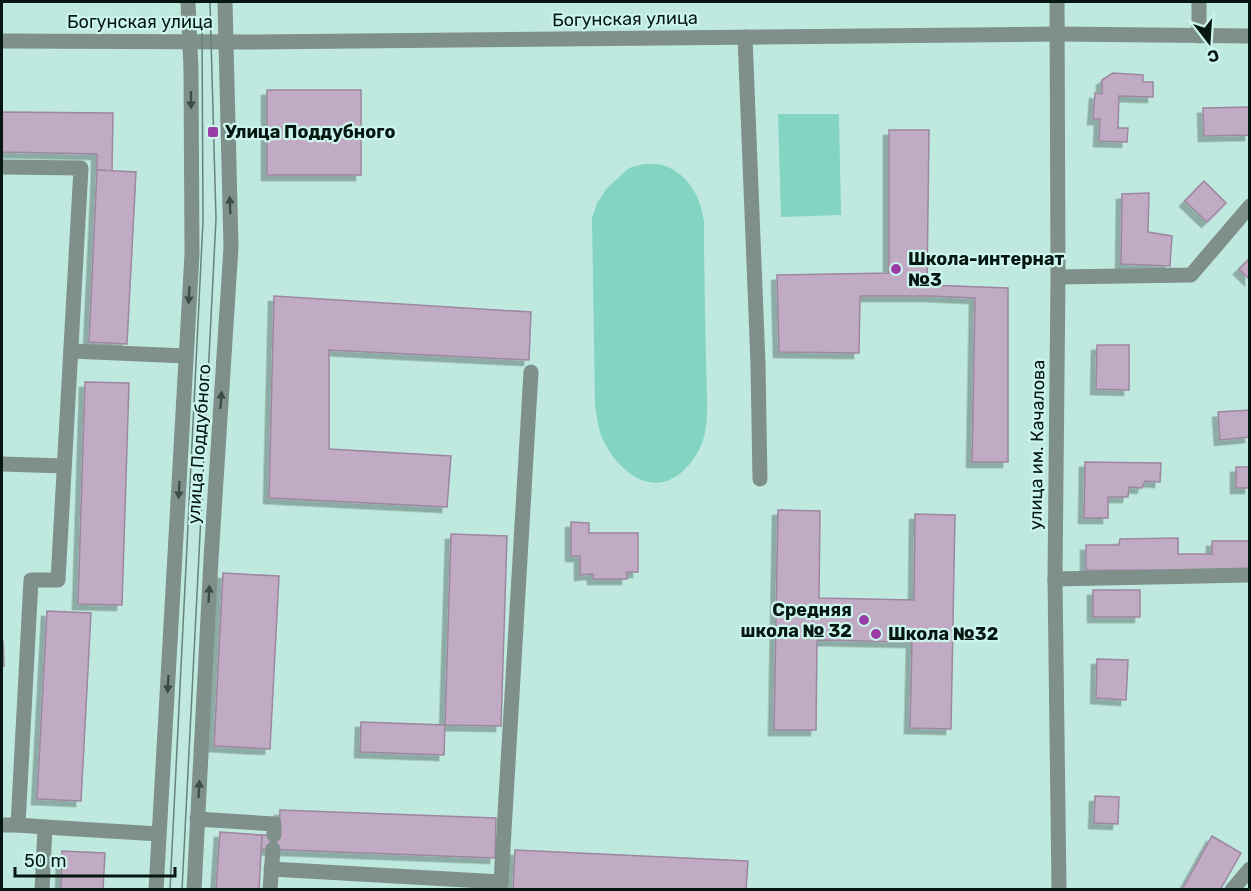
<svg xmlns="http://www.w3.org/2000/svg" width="1251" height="891" viewBox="0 0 1251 891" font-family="Rubik,sans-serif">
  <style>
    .green { fill: #83d4c3 }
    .building { fill: #c1aac4; stroke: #9d87a0; stroke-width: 1.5; filter: url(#shadow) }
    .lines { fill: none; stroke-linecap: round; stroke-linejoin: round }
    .minor { stroke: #7f908b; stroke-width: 15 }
    .tram { stroke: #65827b; stroke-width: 1.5 }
    .oneway { fill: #3c4d48 }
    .poi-dot { fill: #993ca6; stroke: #ccf6ec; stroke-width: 2 }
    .labels { text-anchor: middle; stroke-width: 4.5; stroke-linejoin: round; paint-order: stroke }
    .street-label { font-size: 18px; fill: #061612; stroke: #ccf6ec }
    .poi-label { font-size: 18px; font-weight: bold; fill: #061612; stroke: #ccf6ec; text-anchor: start }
  </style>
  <defs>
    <filter id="shadow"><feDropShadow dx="-5.5" dy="5.5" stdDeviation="0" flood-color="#0004"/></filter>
  </defs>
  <rect width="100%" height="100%" fill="#bfe9df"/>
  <g class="green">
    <path d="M778,114H839L841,215L781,217Z"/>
    <path d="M644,164C648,164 654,164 658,164C686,170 700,194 704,221C704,267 705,313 706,359C706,381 709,410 705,432C703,445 695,459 686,468C655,501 619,473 603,440C598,429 597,417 595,405L592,218L597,203L607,188L629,168Z"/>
  </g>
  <g class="building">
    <path d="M1113,73L1143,75V82H1153V97L1119,96L1118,128H1128L1127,142L1099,141L1100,119H1093L1095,93L1102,94V80Z"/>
    <rect x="267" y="90" width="94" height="85"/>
    <path d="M1250,107V135L1204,136L1203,108Z"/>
    <path d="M2,112L113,113L112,171L97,170V154L2,152Z"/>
    <path d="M889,130H929L927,285L1008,288V462H972L975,298L929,296H860L859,353L779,352L777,275L889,273Z"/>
    <path d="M97,170L136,172L127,344L89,342Z"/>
    <path d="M1204,181L1226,203L1207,222L1185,201Z"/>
    <path d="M1149,193L1148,232L1172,236L1170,266L1121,264L1122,194Z"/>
    <path d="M1250,258V280L1239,269Z"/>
    <path d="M274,296L531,312L529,360L329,350V449L451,456L447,507L269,498Z"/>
    <path d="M1097,345H1129V390L1096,389Z"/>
    <path d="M85,382L129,383L122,605L78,604Z"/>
    <path d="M1250,410V437L1220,440L1218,412Z"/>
    <path d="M1085,462L1161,463L1160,482L1145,481L1142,488L1129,487L1128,497H1108V518H1084Z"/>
    <rect x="1236" y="467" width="14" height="21"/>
    <path d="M778,510L820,511L819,598L914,600L915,514L955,515L951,729L910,728L912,642L817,640L816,730H774Z"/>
    <path d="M571,522L589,523V533H638V572H627V579H593V574L580,575V556H571Z"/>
    <path d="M451,534L507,536L501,726L445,725Z"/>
    <path d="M1178,538V554H1212V541H1250L1249,571L1086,570V545H1119L1120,539Z"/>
    <path d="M223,573L279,576L270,749L214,746Z"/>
    <rect x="1093" y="590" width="47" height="27"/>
    <path d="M47,611L91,613L81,801L37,799Z"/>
    <path d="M2,641H3L4,666H2Z"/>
    <path d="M1097,659L1128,660L1126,700L1096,698Z"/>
    <path d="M361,722L445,725L444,755L360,752Z"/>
    <path d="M1095,796L1119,797L1118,824L1094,823Z"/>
    <path d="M280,810L496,818L495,858L261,849L262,835H279Z"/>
    <path d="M220,832L262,835L259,890H216Z"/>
    <path d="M1212,836L1241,853L1220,890H1182Z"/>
    <path d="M515,850L748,861L746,890H513Z"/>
    <path d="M62,851L105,853L103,890H61Z"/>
  </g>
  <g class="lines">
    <g class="minor">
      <path d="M1057,2L1058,277L1055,579L1059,890"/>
      <path d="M1199,36V2"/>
      <path d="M745,37L758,364L760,479"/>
      <path d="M2,41L248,42L1057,34L1250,36"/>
      <path d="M2,167L81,168L58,580H31L18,825L45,827L42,890"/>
      <path d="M1058,277L1191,275L1250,206"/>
      <path d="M71,351L186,356"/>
      <path d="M2,464L64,466"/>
      <path d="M1055,579L1250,575"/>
      <path d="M197,819L274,824V835"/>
      <path d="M2,825H18"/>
      <path d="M45,827L159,834"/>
      <path d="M271,869L501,882L500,890"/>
      <path d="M501,882L531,372"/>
      <path d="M156,890L192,254L191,69L188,2"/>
      <path d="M194,890L211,559L231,247L225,2"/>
      <path d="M270,890L273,849"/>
      <path d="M1232,890L1250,869"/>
    </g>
    <g class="tram">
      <path d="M170,890L203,221L202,25"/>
      <path d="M182,890L216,219L210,2"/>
    </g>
  </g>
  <defs><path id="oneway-solid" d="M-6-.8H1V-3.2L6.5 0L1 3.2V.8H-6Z" transform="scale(1.5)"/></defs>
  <g class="oneway">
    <use href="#oneway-solid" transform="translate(191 100) rotate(90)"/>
    <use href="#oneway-solid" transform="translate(230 205) rotate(-92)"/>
    <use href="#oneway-solid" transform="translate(189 295) rotate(93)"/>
    <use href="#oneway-solid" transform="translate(221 400) rotate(-86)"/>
    <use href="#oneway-solid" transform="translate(179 490) rotate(93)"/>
    <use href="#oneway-solid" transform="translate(209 594) rotate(-87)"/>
    <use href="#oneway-solid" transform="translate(168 684) rotate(93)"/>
    <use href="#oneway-solid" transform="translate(199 789) rotate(-87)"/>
  </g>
  <g class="poi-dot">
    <rect x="207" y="126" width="12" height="12" rx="3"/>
    <circle cx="896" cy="269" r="6"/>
    <circle cx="864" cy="620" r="6"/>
    <circle cx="876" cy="634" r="6"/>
  </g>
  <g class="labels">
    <g class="street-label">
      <text transform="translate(625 19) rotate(-1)" y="6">Богунская улица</text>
      <text x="140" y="28">Богунская улица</text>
      <text transform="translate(199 444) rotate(-86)" y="6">улица Поддубного</text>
      <text transform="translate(1037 445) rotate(-89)" y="6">улица им. Качалова</text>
    </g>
    <g class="poi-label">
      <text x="225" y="138">Улица Поддубного</text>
      <text x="908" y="265">Школа-интернат<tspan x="908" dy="21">№3</tspan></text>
      <text x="852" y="616" text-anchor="end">Средняя<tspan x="852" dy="21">школа № 32</tspan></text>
      <text x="888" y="640">Школа №32</text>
    </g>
  </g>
  <rect width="1251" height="891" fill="none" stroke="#061612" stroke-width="6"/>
  <g transform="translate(1209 42) rotate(163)" stroke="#ccf6ec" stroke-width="4.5" paint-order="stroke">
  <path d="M0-4.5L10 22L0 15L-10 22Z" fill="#061612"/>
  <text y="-9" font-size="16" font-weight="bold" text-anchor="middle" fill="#061612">С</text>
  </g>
  <path d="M15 867v9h160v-9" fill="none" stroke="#061612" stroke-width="3"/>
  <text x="24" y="867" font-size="18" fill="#061612" stroke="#ccf6ec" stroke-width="4.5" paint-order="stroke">50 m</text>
</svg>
